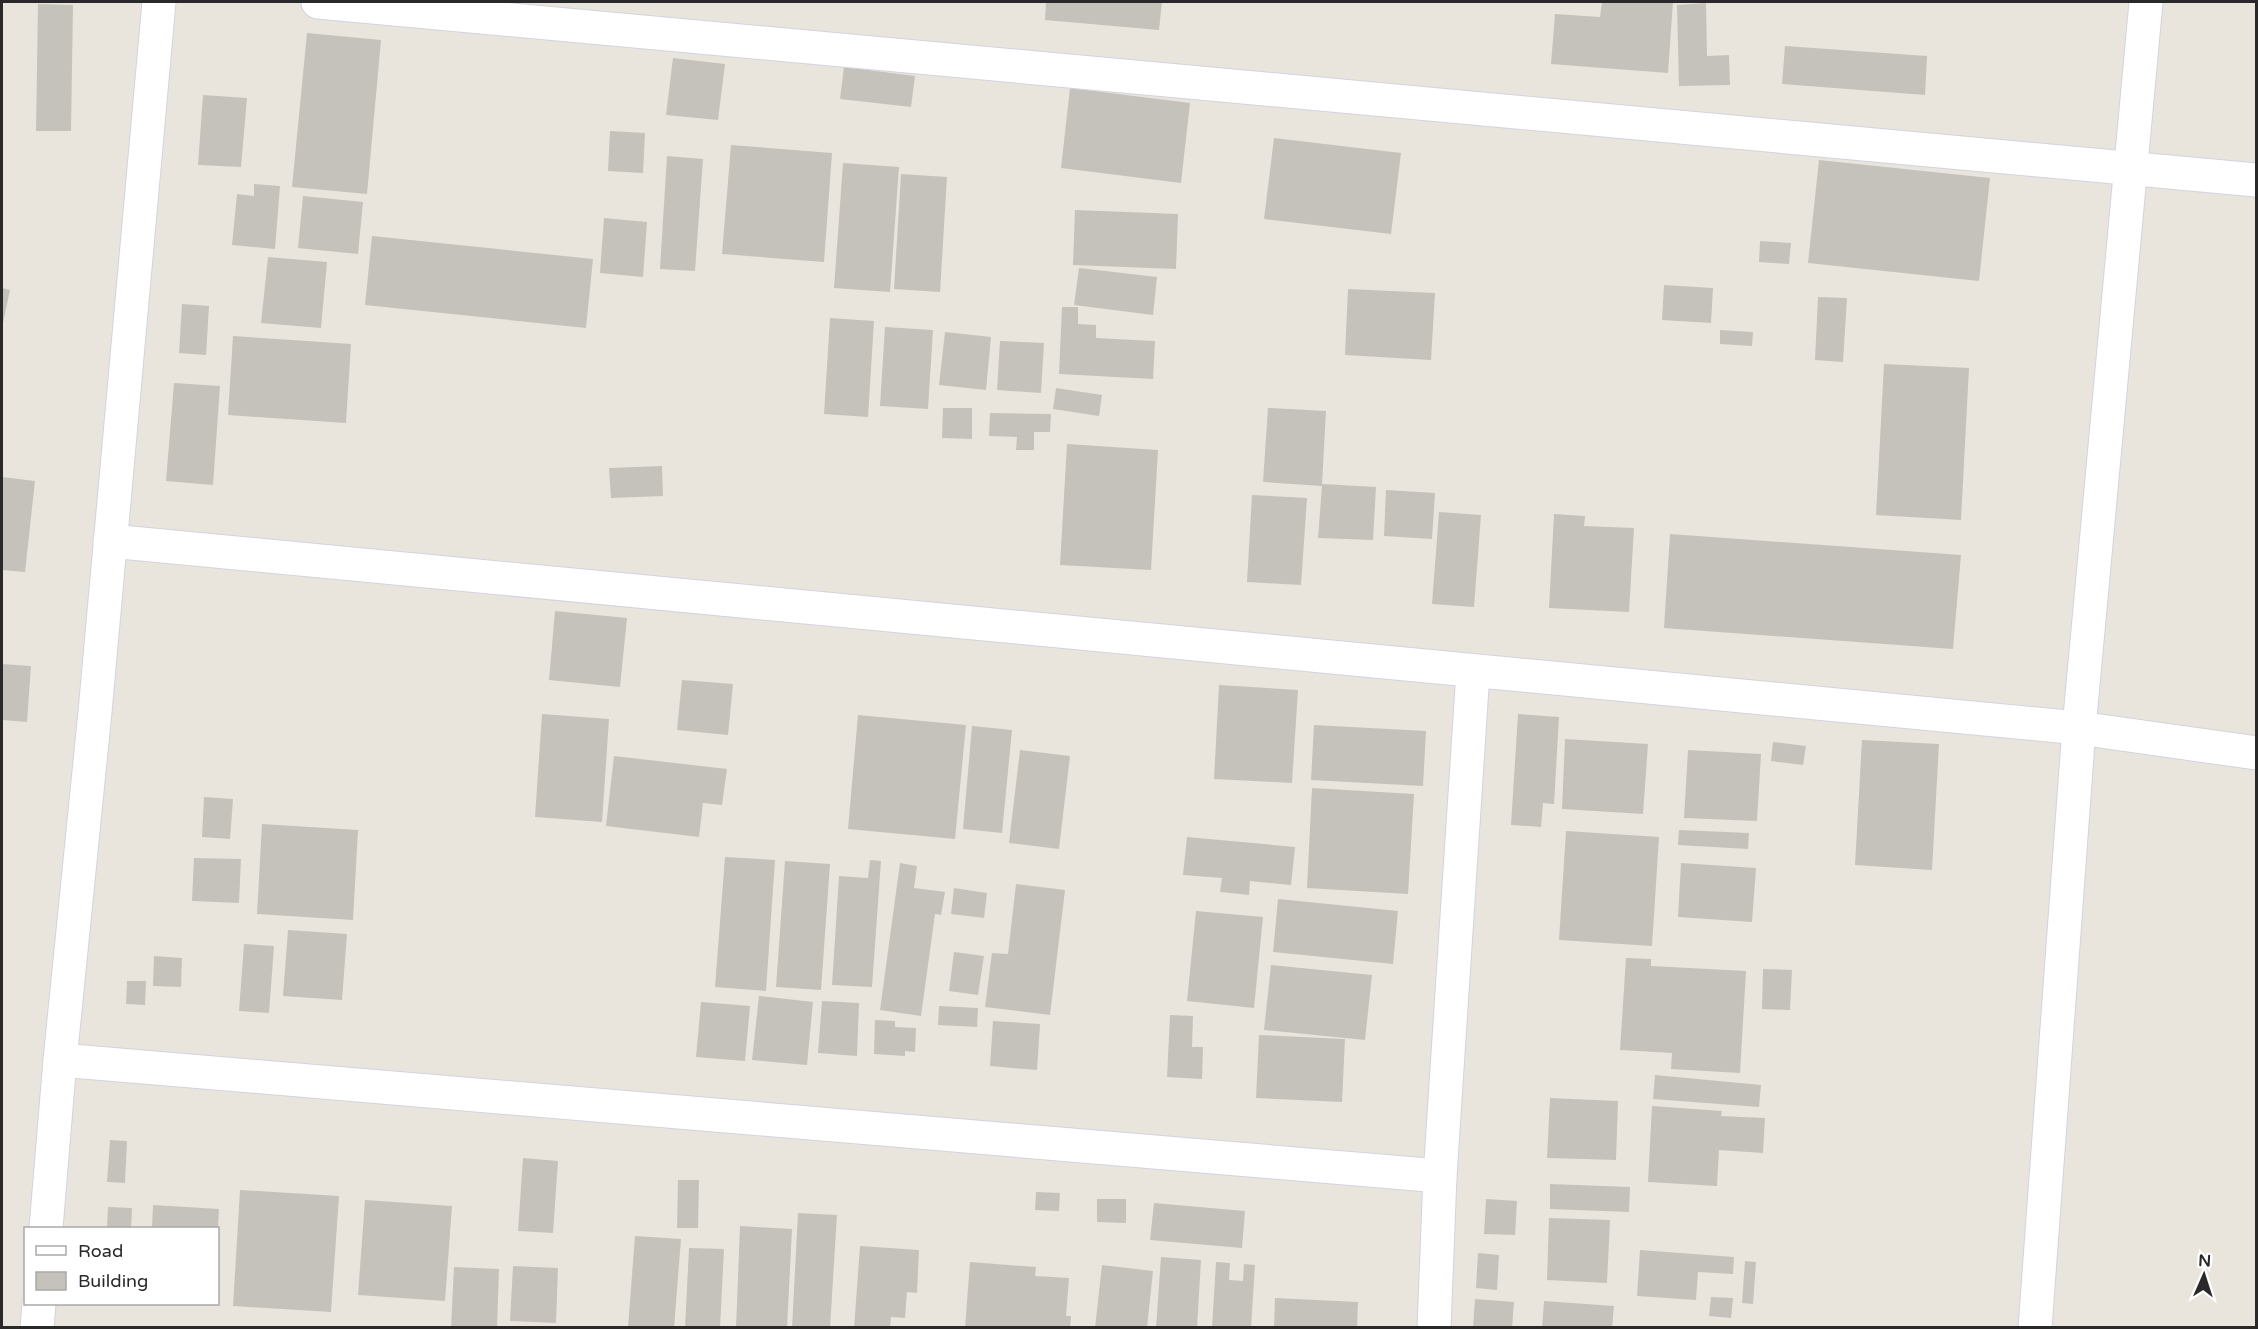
<svg xmlns="http://www.w3.org/2000/svg" width="2258" height="1329" viewBox="0 0 2258 1329" font-family="'Varela Round',sans-serif">
  <style>
    .building { fill: #c5c2bc }
    .lines { fill: none; stroke-linecap: round; stroke-linejoin: round }
    .street-casing { stroke: #d1d3e0; stroke-width: 35 }
    .street { stroke: #fff; stroke-width: 33 }
  </style>
  <rect width="100%" height="100%" fill="#eae5dc"/>
  <g class="building">
    <path d="M1046,2H1162L1159,30L1045,20Z"/>
    <path d="M1602,2H1673L1668,73L1551,64L1555,14L1600,17Z"/>
    <path d="M1706,3L1707,56L1729,55L1730,85L1679,86L1677,5Z"/>
    <path d="M38,4L73,5L71,131H36Z"/>
    <path d="M307,33L381,40L367,194L292,187Z"/>
    <path d="M1785,46L1927,56L1925,95L1782,84Z"/>
    <path d="M673,58L725,64L718,120L666,115Z"/>
    <path d="M844,67L915,76L911,107L840,99Z"/>
    <path d="M1070,88L1190,103L1181,183L1061,168Z"/>
    <path d="M203,95L247,98L241,167L198,165Z"/>
    <path d="M610,131L645,133L643,173L608,171Z"/>
    <path d="M1274,138L1401,153L1391,234L1264,219Z"/>
    <path d="M731,145L832,153L824,262L722,254Z"/>
    <path d="M667,156L703,159L695,271L660,269Z"/>
    <path d="M1819,160L1990,178L1979,281L1808,263Z"/>
    <path d="M843,163L899,167L890,292L834,288Z"/>
    <path d="M901,174L947,177L940,292L894,289Z"/>
    <path d="M254,184L280,186L275,249L232,245L237,194L254,196Z"/>
    <path d="M303,196L363,202L358,254L298,248Z"/>
    <path d="M1075,210L1178,214L1176,269L1073,265Z"/>
    <path d="M604,218L647,222L643,277L600,273Z"/>
    <path d="M372,236L593,259L586,328L365,305Z"/>
    <path d="M1760,241L1791,243L1789,264L1759,262Z"/>
    <path d="M268,257L327,262L321,328L261,323Z"/>
    <path d="M1079,268L1157,277L1153,315L1074,305Z"/>
    <path d="M1664,285L1713,288L1711,323L1662,320Z"/>
    <path d="M2,288L10,290L3,323L2,322Z"/>
    <path d="M1348,289L1435,293L1431,360L1345,355Z"/>
    <path d="M1818,297L1847,298L1843,362L1815,360Z"/>
    <path d="M182,304L209,306L206,355L179,353Z"/>
    <path d="M1062,307H1078V324L1096,325V338L1155,341L1153,379L1059,374Z"/>
    <path d="M830,318L874,321L868,417L824,414Z"/>
    <path d="M885,327L933,330L928,409L880,406Z"/>
    <path d="M1720,330L1753,332L1752,346L1720,344Z"/>
    <path d="M945,332L991,337L986,390L939,385Z"/>
    <path d="M233,336L351,344L346,423L228,415Z"/>
    <path d="M1000,341L1044,343L1041,393L997,390Z"/>
    <path d="M1884,364L1969,368L1961,520L1876,515Z"/>
    <path d="M174,383L220,386L213,485L166,481Z"/>
    <path d="M1056,388L1102,395L1099,416L1053,409Z"/>
    <path d="M943,408H972V439L942,438Z"/>
    <path d="M1268,408L1326,411L1322,484L1376,487L1373,540L1318,538L1322,486L1263,482Z"/>
    <path d="M990,413L1051,414L1050,432H1034V450H1016L1017,437L989,436Z"/>
    <path d="M1067,444L1158,450L1151,570L1060,565Z"/>
    <path d="M662,466L663,496L611,498L609,468Z"/>
    <path d="M2,477L35,481L25,572L2,570Z"/>
    <path d="M1386,490L1435,493L1432,539L1384,536Z"/>
    <path d="M1252,495L1307,498L1301,585L1247,582Z"/>
    <path d="M1439,512L1481,515L1474,607L1432,604Z"/>
    <path d="M1554,514L1585,516L1584,526L1634,528L1629,612L1549,608Z"/>
    <path d="M1670,534L1961,555L1953,649L1664,628Z"/>
    <path d="M555,611L627,618L620,687L549,680Z"/>
    <path d="M2,664L31,666L27,722L2,720Z"/>
    <path d="M682,680L733,684L728,735L677,730Z"/>
    <path d="M1219,685L1298,690L1292,783L1214,779Z"/>
    <path d="M542,714L609,719L602,822L535,817Z"/>
    <path d="M1518,714L1559,717L1554,804L1543,803L1541,827L1511,825Z"/>
    <path d="M858,715L966,725L955,839L848,829Z"/>
    <path d="M1314,725L1426,731L1423,786L1311,780Z"/>
    <path d="M972,726L1012,730L1002,833L963,829Z"/>
    <path d="M1565,739L1648,744L1643,814L1562,809Z"/>
    <path d="M1862,740L1939,744L1932,870L1855,865Z"/>
    <path d="M1773,742L1806,746L1803,765L1771,761Z"/>
    <path d="M1020,750L1070,756L1059,849L1009,843Z"/>
    <path d="M1688,750L1761,754L1757,821L1684,818Z"/>
    <path d="M614,756L727,769L722,805L703,803L699,837L606,826Z"/>
    <path d="M1312,788L1414,794L1408,894L1307,888Z"/>
    <path d="M204,797L233,799L230,839L202,837Z"/>
    <path d="M262,824L358,830L353,920L257,914Z"/>
    <path d="M1679,830L1749,833L1748,849L1678,845Z"/>
    <path d="M1566,831L1659,837L1652,946L1559,940Z"/>
    <path d="M1187,837L1295,847L1291,885L1250,881L1249,895L1220,892L1222,878L1183,875Z"/>
    <path d="M725,857L775,860L766,991L715,987Z"/>
    <path d="M194,858L241,859L239,903L192,901Z"/>
    <path d="M870,860L881,861L872,987L832,985L839,876L868,878Z"/>
    <path d="M785,861L830,864L821,990L776,987Z"/>
    <path d="M900,863L917,866L914,888L945,892L941,915L935,914L921,1016L880,1010Z"/>
    <path d="M1681,863L1756,868L1752,922L1678,917Z"/>
    <path d="M1016,884L1065,890L1050,1015L985,1007L992,953L1008,954Z"/>
    <path d="M954,888L987,893L984,918L951,914Z"/>
    <path d="M1278,899L1398,911L1393,964L1273,952Z"/>
    <path d="M1196,911L1263,917L1254,1008L1187,1001Z"/>
    <path d="M288,930L347,934L342,1000L283,996Z"/>
    <path d="M244,944L274,946L269,1013L239,1011Z"/>
    <path d="M954,952L984,956L978,995L949,991Z"/>
    <path d="M154,956L182,958L181,987L153,986Z"/>
    <path d="M1626,958L1651,959V966L1746,971L1740,1073L1671,1069L1672,1053L1620,1050Z"/>
    <path d="M1271,965L1372,975L1365,1040L1264,1030Z"/>
    <path d="M1763,969L1792,970L1790,1010L1762,1009Z"/>
    <path d="M127,981H146L145,1005L126,1004Z"/>
    <path d="M759,996L813,1002L807,1065L752,1060Z"/>
    <path d="M822,1001L859,1003L857,1056L818,1053Z"/>
    <path d="M701,1002L750,1006L745,1061L696,1057Z"/>
    <path d="M939,1006L978,1008L977,1027L938,1025Z"/>
    <path d="M1170,1015L1193,1016L1192,1047H1203L1202,1079L1167,1077Z"/>
    <path d="M875,1020L895,1021V1027L916,1028L915,1052L905,1051V1056L874,1054Z"/>
    <path d="M993,1021L1040,1024L1037,1070L990,1066Z"/>
    <path d="M1259,1035L1345,1039L1342,1102L1256,1098Z"/>
    <path d="M1655,1075L1761,1085L1759,1107L1653,1099Z"/>
    <path d="M1550,1098L1618,1101L1616,1160L1547,1158Z"/>
    <path d="M1652,1106L1722,1111L1721,1116L1765,1118L1763,1153L1719,1150L1717,1186L1648,1182Z"/>
    <path d="M110,1140L127,1141L125,1183L107,1182Z"/>
    <path d="M523,1158L558,1161L553,1233L518,1231Z"/>
    <path d="M678,1180H699L698,1228H677Z"/>
    <path d="M1550,1184L1630,1187L1629,1212L1550,1209Z"/>
    <path d="M240,1190L339,1196L331,1312L233,1306Z"/>
    <path d="M1036,1192L1060,1193L1059,1211L1035,1210Z"/>
    <path d="M1097,1199H1126V1223L1097,1222Z"/>
    <path d="M1486,1199L1517,1201L1515,1235L1484,1234Z"/>
    <path d="M365,1200L452,1206L445,1301L358,1295Z"/>
    <path d="M1154,1203L1245,1211L1242,1248L1150,1240Z"/>
    <path d="M153,1205L219,1209L218,1228H152Z"/>
    <path d="M108,1207L132,1208L131,1228H107Z"/>
    <path d="M798,1213L837,1215L830,1328H792Z"/>
    <path d="M1549,1218L1610,1220L1607,1283L1547,1280Z"/>
    <path d="M740,1226L792,1229L787,1328H736Z"/>
    <path d="M635,1236L681,1239L674,1328H628Z"/>
    <path d="M860,1246L919,1250L917,1293L907,1292L905,1318L891,1317L890,1328H854Z"/>
    <path d="M689,1248L724,1249L720,1328H685Z"/>
    <path d="M1640,1250L1734,1257L1733,1274L1698,1272L1696,1300L1637,1296Z"/>
    <path d="M1478,1253L1499,1255L1497,1290L1476,1288Z"/>
    <path d="M1161,1257L1201,1260L1197,1328H1156Z"/>
    <path d="M1745,1261L1756,1262L1753,1304L1742,1303Z"/>
    <path d="M970,1262L1036,1267L1035,1276L1069,1278L1066,1316H1071L1070,1328H965Z"/>
    <path d="M1216,1262L1230,1263L1229,1280L1243,1281L1244,1264L1255,1265L1251,1328H1212Z"/>
    <path d="M1102,1265L1153,1271L1147,1328H1095Z"/>
    <path d="M513,1266L558,1268L556,1323L510,1321Z"/>
    <path d="M454,1267L499,1269L497,1328H451Z"/>
    <path d="M1711,1297L1733,1298L1731,1318L1709,1316Z"/>
    <path d="M1275,1298L1358,1302L1357,1328H1274Z"/>
    <path d="M1475,1299L1514,1302L1512,1328H1473Z"/>
    <path d="M1544,1301L1614,1306L1612,1328H1542Z"/>
  </g>
  <g class="lines">
    <defs>
      <g id="street">
        <path d="M318,2L2256,180"/>
        <path d="M110,541L2079,728L2256,753"/>
        <path d="M60,1060L1440,1176"/>
        <path d="M46,1228L60,1060L95,712L159,2"/>
        <path d="M37,1328L39,1304"/>
        <path d="M1434,1328L1440,1176L1473,672"/>
        <path d="M2035,1328L2079,728L2146,2"/>
      </g>
    </defs>
    <use href="#street" class="street-casing"/>
    <use href="#street" class="street"/>
  </g>
  <rect width="2258" height="1329" fill="none" stroke="#292929" stroke-width="6"/>
  <rect x="24" y="1227" width="195" height="78" fill="#ffffff" stroke="#a9a9a9" stroke-width="1.5"/>
  <rect x="36" y="1246" width="30" height="9" fill="#ffffff" stroke="#a9a9a9" stroke-width="1.5"/>
  <text x="78" y="1257" font-size="18" fill="#292929">Road</text>
  <rect x="36" y="1272" width="30" height="18" fill="#c5c2bc" stroke="#a9a9a9" stroke-width="1.5"/>
  <text x="78" y="1287" font-size="18" fill="#292929">Building</text>
  <g transform="translate(2204 1275) rotate(3)" stroke="#ffffff" stroke-width="4.5" paint-order="stroke">
  <path d="M0-4.5L10 22L0 15L-10 22Z" fill="#292929"/>
  <text y="-9" font-size="16" font-weight="bold" text-anchor="middle" fill="#292929">N</text>
  </g>
</svg>
